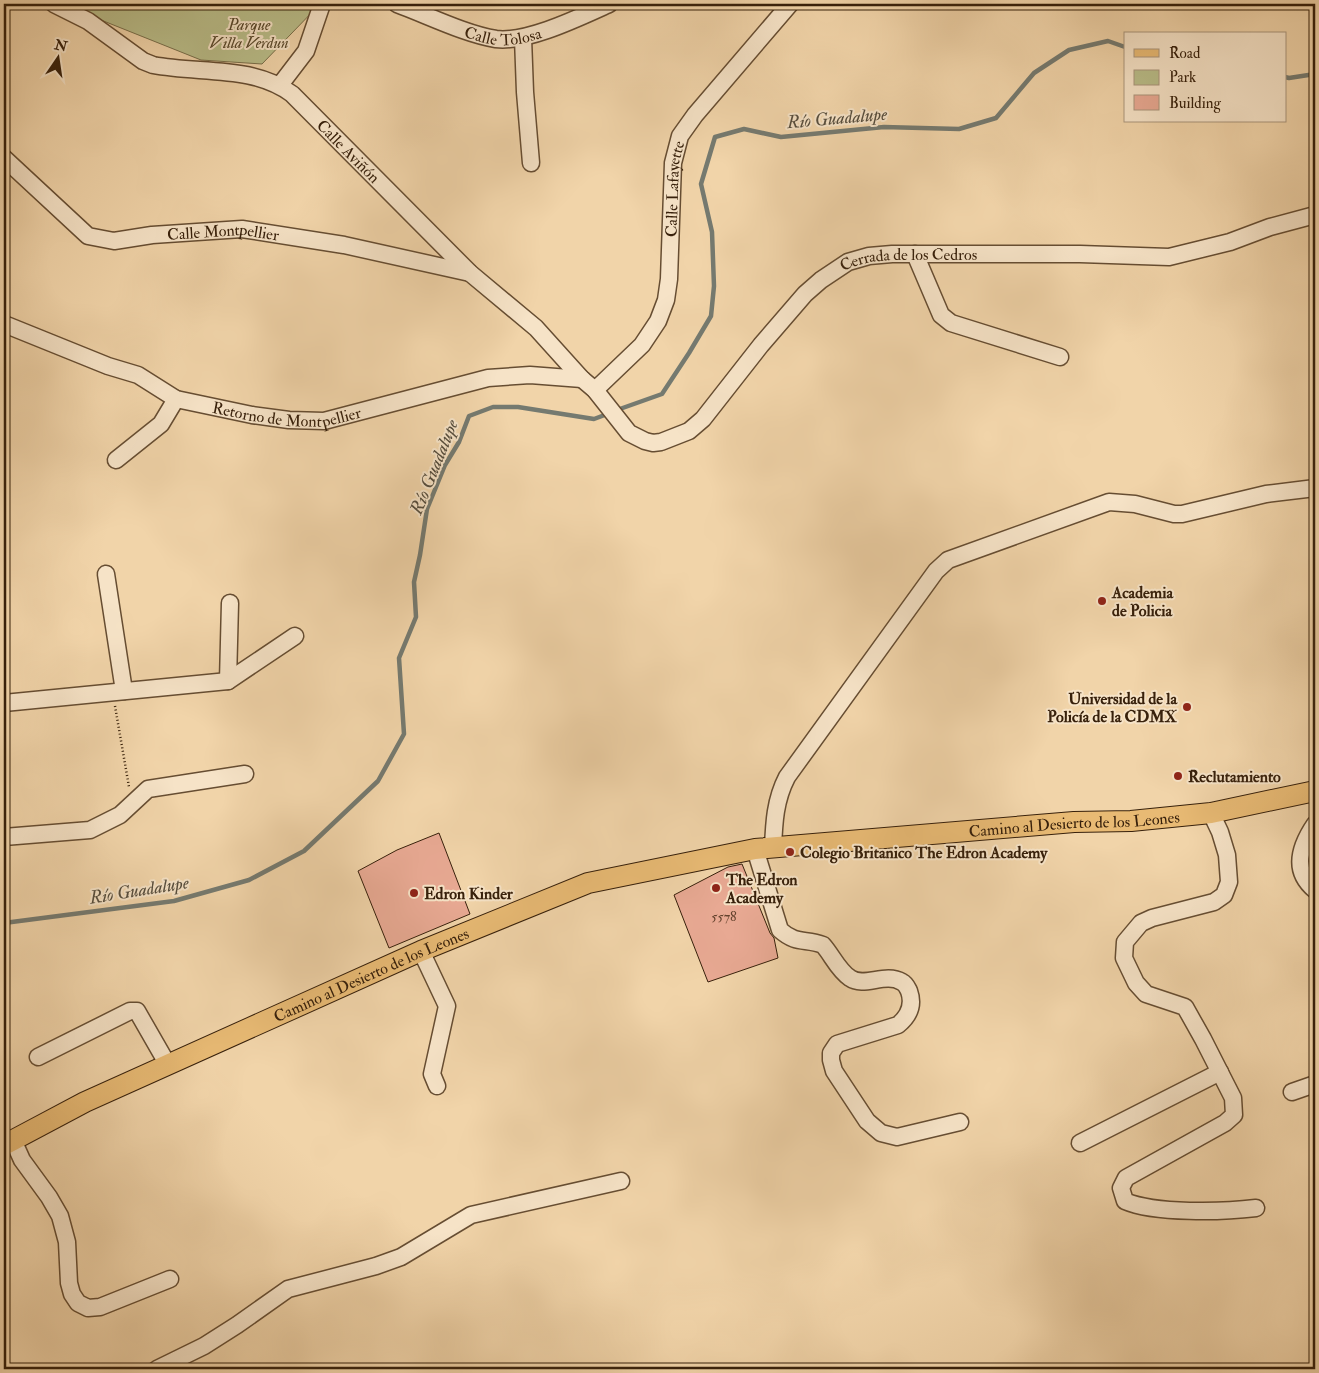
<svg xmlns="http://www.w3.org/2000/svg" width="1319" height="1373" viewBox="0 0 1319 1373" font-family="'IM FELL Double Pica',serif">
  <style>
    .green { fill: #b9bd89; stroke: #786e4a }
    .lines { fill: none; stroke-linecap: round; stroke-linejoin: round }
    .stream { stroke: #757a70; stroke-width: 4.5 }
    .building { fill: #e8a993; stroke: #37200b }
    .minor-casing { stroke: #664d32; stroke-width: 19 }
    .major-casing { stroke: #37200b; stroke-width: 22 }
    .path { stroke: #37200b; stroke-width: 2.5; stroke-dasharray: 1 2.5; stroke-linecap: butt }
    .minor { stroke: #f6e3c7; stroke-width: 16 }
    .major { stroke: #e8ba74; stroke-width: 20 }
    .poi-dot { fill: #8f2418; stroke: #f6e3c7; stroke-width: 2 }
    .labels { text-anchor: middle; stroke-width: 4; stroke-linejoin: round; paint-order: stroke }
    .number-label { font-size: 14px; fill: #63422d }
    .park-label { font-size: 16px; font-style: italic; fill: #58472a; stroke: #f6e3c7 }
    .street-label { font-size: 16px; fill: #37200b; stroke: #f6e3c7 }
    .poi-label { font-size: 16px; font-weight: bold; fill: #37200b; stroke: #f6e3c7; text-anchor: start }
    .water-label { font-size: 18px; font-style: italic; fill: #564d3d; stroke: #f6e3c7 }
  </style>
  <rect width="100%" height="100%" fill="#f1d4a9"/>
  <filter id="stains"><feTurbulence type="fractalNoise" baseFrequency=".004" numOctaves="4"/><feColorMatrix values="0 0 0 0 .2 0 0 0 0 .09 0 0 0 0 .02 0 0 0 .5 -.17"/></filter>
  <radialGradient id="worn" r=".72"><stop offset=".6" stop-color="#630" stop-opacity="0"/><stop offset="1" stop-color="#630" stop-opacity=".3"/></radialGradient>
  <path class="green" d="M65,4H320L262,64L201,60L101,20Z"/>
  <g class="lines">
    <g class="stream">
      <path d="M1285,77L1289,78L1315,74"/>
      <path d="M617,410L662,394L689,353L711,316L714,286L712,232L701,184L715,137L744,129L781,137L884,127L959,129L996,118L1034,73L1069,50L1108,41L1125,47"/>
      <path d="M4,923L174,901L249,880L304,851L378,781L404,734L399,658L416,617L414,582L420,555L427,509L445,465L459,442L469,416L493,407H518L594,419L610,413"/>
    </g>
  </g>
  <g class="building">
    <path d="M439,833L470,914L389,948L358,871L397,850Z"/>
    <path d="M742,864L770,933L774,938L778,958L708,982L674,895L728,867Z"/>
  </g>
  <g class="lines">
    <defs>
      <g id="minor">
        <path id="s1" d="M54,4L88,21L143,61L153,65C200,74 253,65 292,94L470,273L536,328L582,379L595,390L629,433L645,441L653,443L661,442L689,431L703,419L761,345L805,294L821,280L848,262L869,256L892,254H1080L1169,257L1230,242L1270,227L1315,215"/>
        <path id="s2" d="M397,4C427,15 465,34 496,39C527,43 580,17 609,4"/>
        <path d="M523,38L525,92L531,163"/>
        <path d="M280,85L306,51L322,4"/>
        <path id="s3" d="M4,158L88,236L114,241L152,235L242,229L344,245L470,273"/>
        <path d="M915,254L941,315L951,323L1060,357"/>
        <path id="s4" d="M4,324L108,366L138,375L176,399L252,415L289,420L324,421L488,378L530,375L582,379"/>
        <path id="s5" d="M595,390L642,345L658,321L666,300L669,279L673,163L680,136L695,115L790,4"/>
        <path d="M116,460L161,424L176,399"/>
        <path d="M106,574L124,691"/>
        <path d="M228,681L230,603"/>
        <path d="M4,703L228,681L295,636"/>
        <path d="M1211,813L1220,832L1227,855L1229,882L1224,895L1214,902L1152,918L1141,923L1125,942L1124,958L1136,983L1146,994L1185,1007L1203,1039L1233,1098L1234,1115L1225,1123L1126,1178L1121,1188L1125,1201C1155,1214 1223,1212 1256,1208"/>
        <path d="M1315,824C1300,846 1291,870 1315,890"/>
        <path d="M4,837L90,830L120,815L148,789L245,774"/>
        <path d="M773,848C774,823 775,800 787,777L936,571L948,560L1109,502L1135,504L1174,514H1182L1266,494L1315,488"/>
        <path d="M755,849L780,930C797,945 805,938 823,945C832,955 838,970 850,978C864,988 885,972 902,982C906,984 907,987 909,991C914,1005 909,1016 898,1025L837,1044L831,1053V1060L834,1071L867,1121L881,1133L897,1137L960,1122"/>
        <path d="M421,951L447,1006L432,1074L437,1086"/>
        <path d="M38,1057L130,1011H137L168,1065"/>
        <path d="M1292,1092L1315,1084"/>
        <path d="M13,1140L22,1160L49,1197L60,1216L67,1242L69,1283L72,1294L78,1303L88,1308L100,1307L170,1279"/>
        <path d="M1080,1143L1220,1072"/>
        <path d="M157,1369L204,1346L237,1325L288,1289L376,1266L401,1257L471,1215L621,1181"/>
      </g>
      <g id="major">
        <path id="s6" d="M4,1145L85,1102L421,951L588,883L755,849L1074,822L1131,821L1211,813L1315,791"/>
      </g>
    </defs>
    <use href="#minor" class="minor-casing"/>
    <use href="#major" class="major-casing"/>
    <path class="path" d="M115,706L129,787"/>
    <use href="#minor" class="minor"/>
    <use href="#major" class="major"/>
  </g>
  <g class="poi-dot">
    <circle cx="1102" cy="601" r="5"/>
    <circle cx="1187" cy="707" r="5"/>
    <circle cx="1178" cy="776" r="5"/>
    <circle cx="790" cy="852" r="5"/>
    <circle cx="716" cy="888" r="5"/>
    <circle cx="414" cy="893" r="5"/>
  </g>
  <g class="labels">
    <g class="number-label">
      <text x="724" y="921">5578</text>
    </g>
    <g class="park-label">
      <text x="249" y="30">Parque<tspan x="249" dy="18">Villa Verdun</tspan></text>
    </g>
    <g class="street-label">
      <text dy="6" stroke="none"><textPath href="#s2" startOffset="112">Calle Tolosa</textPath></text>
      <text dy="6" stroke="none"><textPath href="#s1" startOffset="341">Calle Aviñón</textPath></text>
      <text dy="6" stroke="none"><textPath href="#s5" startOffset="228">Calle Lafayette</textPath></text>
      <text dy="6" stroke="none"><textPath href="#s3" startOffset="251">Calle Montpellier</textPath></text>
      <text dy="6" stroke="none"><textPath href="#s1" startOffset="1098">Cerrada de los Cedros</textPath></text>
      <text dy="6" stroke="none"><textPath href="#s4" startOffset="301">Retorno de Montpellier</textPath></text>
      <text dy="6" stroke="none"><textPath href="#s6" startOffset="1131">Camino al Desierto de los Leones</textPath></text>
      <text dy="6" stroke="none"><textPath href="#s6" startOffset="405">Camino al Desierto de los Leones</textPath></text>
    </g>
    <g class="poi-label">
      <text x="1112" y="598">Academia<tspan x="1112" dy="18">de Policia</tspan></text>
      <text x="1177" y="704" text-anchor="end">Universidad de la<tspan x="1177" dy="18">Policía de la CDMX</tspan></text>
      <text x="1188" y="782">Reclutamiento</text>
      <text x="800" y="858">Colegio Britanico The Edron Academy</text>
      <text x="726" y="885">The Edron<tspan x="726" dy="18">Academy</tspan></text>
      <text x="424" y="899">Edron Kinder</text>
    </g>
    <g class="water-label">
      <text transform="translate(837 118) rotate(-5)" y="6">Río Guadalupe</text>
      <text transform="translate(434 467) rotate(-68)" y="6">Río Guadalupe</text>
      <text transform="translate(139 890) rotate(-9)" y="6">Río Guadalupe</text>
    </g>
  </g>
  <rect width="1319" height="1373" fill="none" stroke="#f1d4a9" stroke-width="20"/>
  <rect x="5" y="5" width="1309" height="1363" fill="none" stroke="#37200b" stroke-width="2.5"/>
  <rect x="10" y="10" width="1299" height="1353" fill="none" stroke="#37200b"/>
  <rect x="1124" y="32" width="162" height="90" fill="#f6e3c7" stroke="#aa957c"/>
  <rect x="1134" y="49" width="25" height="8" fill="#e8ba74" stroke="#aa957c"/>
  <text x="1169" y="58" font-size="15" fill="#37200b">Road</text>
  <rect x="1134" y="70" width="25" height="15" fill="#b9bd89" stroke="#aa957c"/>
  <text x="1169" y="82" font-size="15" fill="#37200b">Park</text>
  <rect x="1134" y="95" width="25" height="15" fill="#e8a993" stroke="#aa957c"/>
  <text x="1169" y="108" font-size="15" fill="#37200b">Building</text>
  <g transform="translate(58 58) rotate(13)" stroke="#f6e3c7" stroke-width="4" paint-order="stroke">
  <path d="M0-4L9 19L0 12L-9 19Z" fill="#37200b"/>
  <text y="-8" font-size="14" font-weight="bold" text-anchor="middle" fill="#37200b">N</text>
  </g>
  <rect width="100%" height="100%" filter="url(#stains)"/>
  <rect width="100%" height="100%" fill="url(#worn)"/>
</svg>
